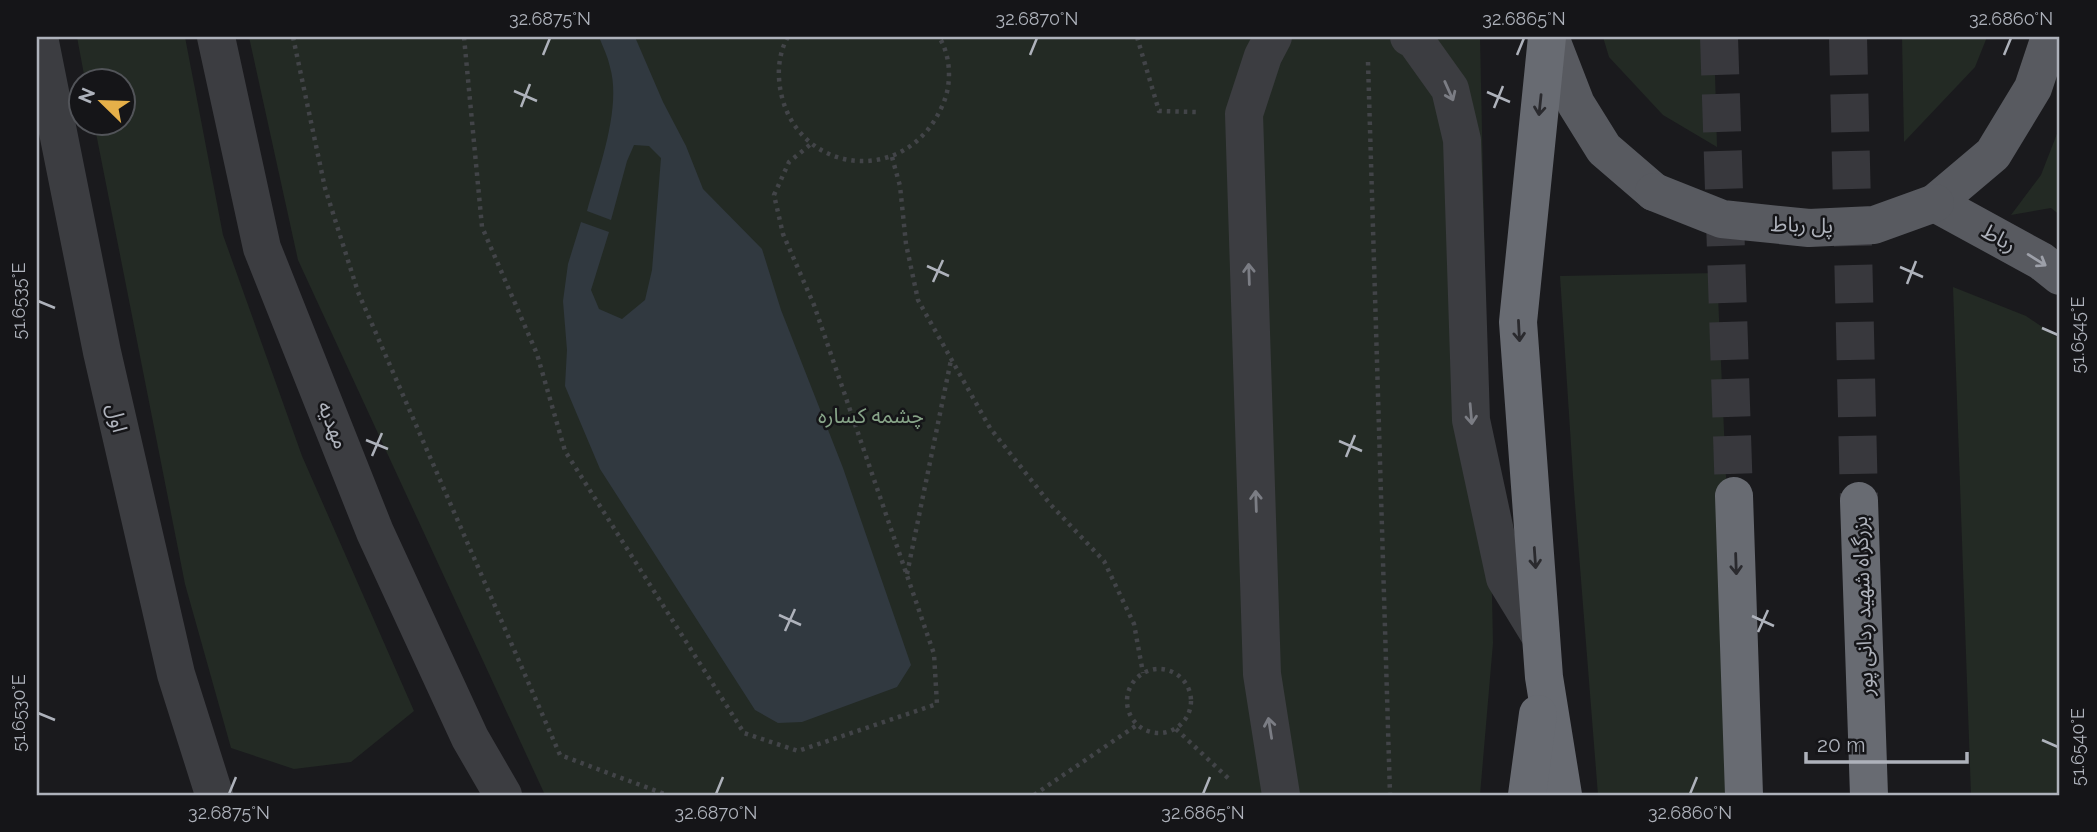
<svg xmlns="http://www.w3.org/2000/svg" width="2097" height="832" viewBox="0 0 2097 832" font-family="Raleway,'Noto Sans Arabic',sans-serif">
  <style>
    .green { fill: #232a24 }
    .water { fill: #313940 }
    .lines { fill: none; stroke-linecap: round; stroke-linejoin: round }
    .highway-tunnel { stroke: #38383d; stroke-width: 38; stroke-dasharray: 38 19; stroke-linecap: butt }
    .path { stroke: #424448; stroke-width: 4.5; stroke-dasharray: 3.5 5; stroke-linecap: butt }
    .minor { stroke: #3c3d41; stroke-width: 38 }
    .major { stroke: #585a60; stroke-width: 38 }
    .highway { stroke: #686b72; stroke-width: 38 }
    .major-bridge { stroke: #585a60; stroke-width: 38 }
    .oneway { stroke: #7b7d84 }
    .oneway2 { stroke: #2a2a2e }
    .oneway3 { stroke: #9da0a9 }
    .ticks { fill: none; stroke: #aeb2bb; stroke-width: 2.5 }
    .labels { text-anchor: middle; stroke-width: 5; stroke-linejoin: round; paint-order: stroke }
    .street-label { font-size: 21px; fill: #aeb2bb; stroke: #151518 }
    .park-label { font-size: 21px; fill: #87a488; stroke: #151518 }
    .neatline { fill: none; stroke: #aeb2bb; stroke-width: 2.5 }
    .ticks-label { font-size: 18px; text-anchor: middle; fill: #aeb2bb }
  </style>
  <rect width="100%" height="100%" fill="#1a1a1d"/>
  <g class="green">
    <path d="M77,37H185L223,235L302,456L414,711L351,762L294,769L231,748L185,584L94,123L122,122V80H85Z"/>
    <path d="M249,37H1480L1493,643L1480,795H545L298,260Z"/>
    <path d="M1603,37H1714L1717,147L1663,115L1609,57Z"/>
    <path d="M1902,37H1987L1975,67L1904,142Z"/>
    <path d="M2060,126V215L2051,208L2011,215L2041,175Z"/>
    <path d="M1717,273L1726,476L1730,795H1598L1574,491L1560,276Z"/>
    <path d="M1953,287L2026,316L2060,339V795H1971Z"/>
  </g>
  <path class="water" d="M599,37H635L663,102L686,146L703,189L762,249L781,310L843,468L911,665L897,687L802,722L778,723L755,710L600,469L565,386L567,350L563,301L568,264L581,222L609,232L591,290L599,309L622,319L645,300L652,270L661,158L649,146L634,145L627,161L611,220L587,211C598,171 622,108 610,67C608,57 603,47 599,37Z"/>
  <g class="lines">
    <g class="highway-tunnel">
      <path d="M1719,37L1734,496"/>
      <path d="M1848,37L1859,501"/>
    </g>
    <g class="path">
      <path d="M293,37L325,188L358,292L560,755L667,795"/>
      <path d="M464,37L482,227L537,354L565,451L744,733L798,751L937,704L934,654L814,305L783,234L774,195L789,162L811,144"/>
      <path d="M788,37C781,48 778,65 779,78C785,173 906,193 943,104C952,84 951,56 939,37"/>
      <path d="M1137,37L1159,111L1196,112"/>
      <path d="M1368,62L1390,795"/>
      <path d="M892,157L900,186L906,244L918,300L990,428L1051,505L1104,561L1134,624L1143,673"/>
      <path d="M907,574L951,360"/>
      <circle cx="1159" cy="701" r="32"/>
      <path d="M1176,729L1229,779"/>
      <path d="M1034,795L1137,725"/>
    </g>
    <g class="minor">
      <path d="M39,37L102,352L176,674L214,794"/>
      <path d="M216,37L262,248L375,532L470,738L503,795"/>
      <path d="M1273,37L1263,56L1244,114L1262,674L1281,795"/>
      <path d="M1409,37L1415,40L1450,89L1462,140L1471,420L1505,578L1541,637"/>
    </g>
    <g class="major">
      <path d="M1550,37L1576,104L1604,149L1654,192"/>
      <path d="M2050,37L2033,88L1993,154L1935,203L2041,261L2060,276"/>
    </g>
    <g class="highway">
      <path d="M1547,37L1518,322L1544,677L1563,795"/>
      <path d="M1734,496L1744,795"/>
      <path d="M1859,501L1869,795"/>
      <path d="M1527,795L1538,714"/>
    </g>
    <path class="major-bridge" d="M1654,192L1722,219L1809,228L1874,225L1935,203"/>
  </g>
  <defs><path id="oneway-shaft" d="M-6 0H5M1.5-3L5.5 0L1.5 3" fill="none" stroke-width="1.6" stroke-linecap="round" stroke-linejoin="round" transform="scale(1.75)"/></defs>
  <g class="oneway">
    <use href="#oneway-shaft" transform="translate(1449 91) rotate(66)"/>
    <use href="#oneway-shaft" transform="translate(1249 274) rotate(-92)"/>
    <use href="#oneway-shaft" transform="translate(1471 414) rotate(85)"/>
    <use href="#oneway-shaft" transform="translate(1256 501) rotate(-92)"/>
    <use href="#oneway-shaft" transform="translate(1270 728) rotate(-99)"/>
  </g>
  <g class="oneway2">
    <use href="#oneway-shaft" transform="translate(1540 105) rotate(96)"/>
    <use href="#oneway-shaft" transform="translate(1519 331) rotate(87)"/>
    <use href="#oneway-shaft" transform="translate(1535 558) rotate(86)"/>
    <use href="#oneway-shaft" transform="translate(1736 564) rotate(88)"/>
  </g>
  <use class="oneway3" href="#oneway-shaft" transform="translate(2037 260) rotate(32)"/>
  <path class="ticks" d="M543,55L550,38M1030,55L1037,38M1517,55L1524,38M2004,55L2011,38M514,91L537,101M1487,92L1510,102M521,107L530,84M1494,108L1503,86M927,266L949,276M1900,267L1923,277M933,282L943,260M1907,284L1916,261M38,301L55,308M2042,328L2058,335M366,440L388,449M1339,441L1362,451M372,456L382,433M1346,457L1355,435M779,615L801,625M1752,616L1774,626M785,631L795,609M1758,632L1768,610M38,713L55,720M2042,740L2058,747M229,794L236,777M716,794L723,777M1203,794L1210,777M1690,794L1697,777"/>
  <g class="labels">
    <g class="street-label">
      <text transform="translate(1802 225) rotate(2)" y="7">پل رباط</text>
      <text transform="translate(1999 238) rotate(29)" y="7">رباط</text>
      <text transform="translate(117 418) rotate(77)" y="7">اول</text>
      <text transform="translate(333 425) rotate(68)" y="7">مهدیه</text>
      <text transform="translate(1863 606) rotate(-92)" y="7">بزرگراه شهید ردانی پور</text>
    </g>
    <g class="park-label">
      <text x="871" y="423">چشمه کساره</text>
    </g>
  </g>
  <rect width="2097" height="832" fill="none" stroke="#151518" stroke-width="77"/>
  <g transform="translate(102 102) rotate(293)"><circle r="33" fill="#151518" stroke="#525459" stroke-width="2"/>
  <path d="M0-5L12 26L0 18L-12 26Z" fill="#e6b049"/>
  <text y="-10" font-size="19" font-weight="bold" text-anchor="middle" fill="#aeb2bb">N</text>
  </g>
  <path d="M1806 752v10h161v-10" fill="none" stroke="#aeb2bb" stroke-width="3.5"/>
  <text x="1817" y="752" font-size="21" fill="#aeb2bb" stroke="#151518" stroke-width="5" paint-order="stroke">20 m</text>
  <rect x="38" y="38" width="2020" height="756" class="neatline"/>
  <g class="ticks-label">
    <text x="550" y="25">32.6875°N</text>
    <text x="1037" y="25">32.6870°N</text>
    <text x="1524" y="25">32.6865°N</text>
    <text x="2011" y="25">32.6860°N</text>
    <text transform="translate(19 301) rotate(-90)" y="6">51.6535°E</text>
    <text transform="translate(2078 335) rotate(-90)" y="6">51.6545°E</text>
    <text transform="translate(19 713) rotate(-90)" y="6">51.6530°E</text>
    <text transform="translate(2078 747) rotate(-90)" y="6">51.6540°E</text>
    <text x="229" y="819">32.6875°N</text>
    <text x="716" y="819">32.6870°N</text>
    <text x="1203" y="819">32.6865°N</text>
    <text x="1690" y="819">32.6860°N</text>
  </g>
</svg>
